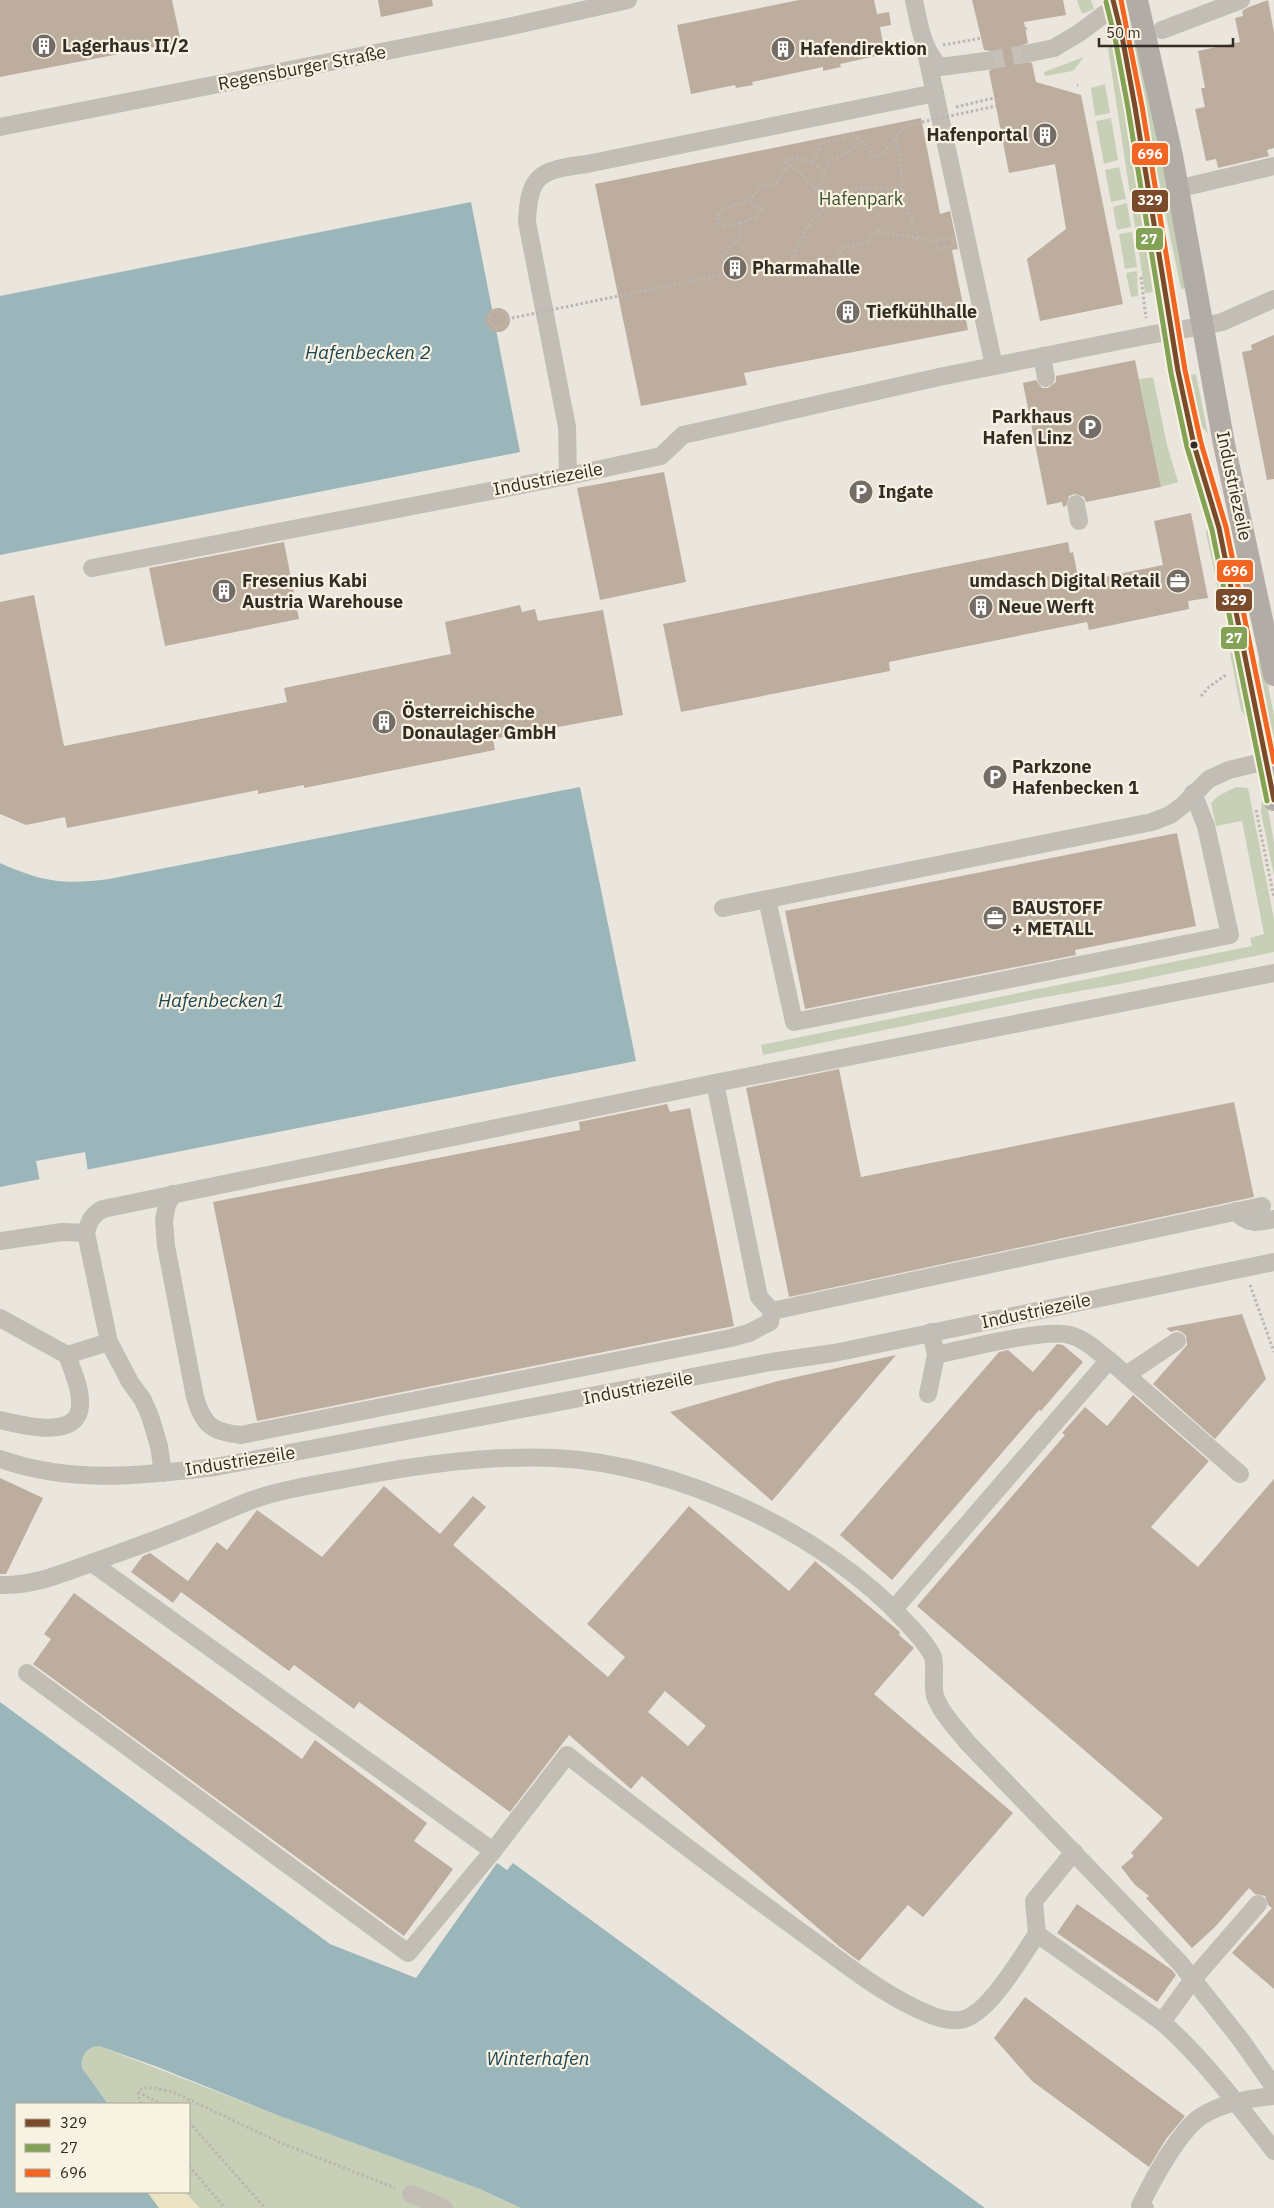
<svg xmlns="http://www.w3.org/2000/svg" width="1274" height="2208" viewBox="0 0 1274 2208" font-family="'IBM Plex Sans',sans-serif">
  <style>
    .green { fill: #c7d0b7 }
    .sand { fill: #ebe3c3 }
    .water { fill: #9ab6bb }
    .pier { fill: #eae6dd }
    .building { fill: #bdad9e; fill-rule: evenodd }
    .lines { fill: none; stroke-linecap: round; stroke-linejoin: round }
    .minor-tunnel { stroke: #c5c1b8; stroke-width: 18; stroke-dasharray: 18 9; stroke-linecap: butt }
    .path { stroke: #bbb6af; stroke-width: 3; stroke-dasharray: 2.5 2.5; stroke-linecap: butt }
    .minor { stroke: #c2beb6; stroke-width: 18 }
    .major { stroke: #b1aca5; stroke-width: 22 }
    .path-bridge { stroke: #bbb6af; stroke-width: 3; stroke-dasharray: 2.5 2.5; stroke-linecap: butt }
    .bus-1-casing { stroke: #f8f2e3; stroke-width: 9 }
    .bus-2-casing { stroke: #f8f2e3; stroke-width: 9 }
    .bus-3-casing { stroke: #f8f2e3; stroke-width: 9 }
    .bus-1 { stroke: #7a4b2a; stroke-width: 5 }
    .bus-2 { stroke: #84a256; stroke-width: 5 }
    .bus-3 { stroke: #f26522; stroke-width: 5 }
    .bus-dot { fill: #332c25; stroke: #f8f2e3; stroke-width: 2 }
    .labels { text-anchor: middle; stroke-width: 4.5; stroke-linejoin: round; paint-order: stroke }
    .poi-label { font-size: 18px; font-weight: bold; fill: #332c25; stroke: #f8f2e3; text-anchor: start }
    .street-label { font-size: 18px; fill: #332c25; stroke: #f8f2e3 }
    .park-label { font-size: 18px; fill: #3c502a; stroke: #f8f2e3 }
    .water-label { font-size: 19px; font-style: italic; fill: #1c4653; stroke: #f8f2e3 }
    .line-badge { stroke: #f8f2e3; stroke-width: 2 }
    .badge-label { font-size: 14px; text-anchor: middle; font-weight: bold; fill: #fff }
  </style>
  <rect width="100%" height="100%" fill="#eae6dd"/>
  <g class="green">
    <path d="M1077,0H1091L1094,9L1082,14Z"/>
    <path d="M1137,40L1188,288L1181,289L1131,45L1133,41Z"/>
    <path d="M1114,45L1153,292L1145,293L1108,48Z"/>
    <path d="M1084,57L1073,71L1045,76L1044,72Z"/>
    <path d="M1105,84L1110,113L1095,116L1091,88Z"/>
    <path d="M1111,118L1118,160L1104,164L1096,121Z"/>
    <path d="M1119,167L1126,199L1111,202L1105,170Z"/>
    <path d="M1127,203L1131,227L1117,230L1113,207Z"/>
    <path d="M1132,232L1137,267L1125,269L1119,234Z"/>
    <path d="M1137,271L1138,296L1131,297L1126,273Z"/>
    <path d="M1196,374L1208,434L1200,424L1189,375Z"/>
    <path d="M1153,377L1167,445L1178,482L1161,487L1139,379Z"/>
    <path d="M1207,527L1227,610L1223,611L1206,533Z"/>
    <path d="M1235,652L1247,719L1241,710L1230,653Z"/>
    <path d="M1260,659L1263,661L1274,715V742L1258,665Z"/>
    <path d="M1236,787L1248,788L1274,919V952L1120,984L1034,999L763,1055L761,1045L1252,946L1250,938L1264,934L1242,821L1216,826L1211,803L1218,796Z"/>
    <path d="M1266,799L1274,842V876L1261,812L1262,800Z"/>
    <path d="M99,2046L277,2115L480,2189L521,2208H159L147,2192H189V2104H108L82,2068C80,2056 87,2047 99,2046Z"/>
  </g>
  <path class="sand" d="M145,2192H185L200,2208H158Z"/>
  <g class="water">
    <path d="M471,202L520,452L0,555V296Z"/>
    <path d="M580,787L636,1061L0,1187V863C43,882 63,885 109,879Z"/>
    <path d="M0,1702L330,1944L416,1978L497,1863L507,1870L513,1863L985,2208H521L480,2189L277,2115L155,2066L99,2046C87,2047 80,2056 82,2068L108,2104H16V2192H147L159,2208H0Z"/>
  </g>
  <path class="pier" d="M85,1152L88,1172L40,1182L36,1161Z"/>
  <g class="building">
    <path d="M0,0H172L181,42L0,77Z"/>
    <path d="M378,0H432L433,6L381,17Z"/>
    <path d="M799,0H874L877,14L889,12L891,25L880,27L885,54L840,64L841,67L823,71V67L752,82L753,85L736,88L735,85L691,94L677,25Z"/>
    <path d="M972,0H1063L1066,15L1024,22L1028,43L1023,45L1020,55L1022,60L1032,63L1036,82L1081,95L1123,304L1040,321L1027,259L1066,229L1055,164L1009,173L989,71L996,66V59L990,51L984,50Z"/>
    <path d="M1268,0L1274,32V148L1267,150L1269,156L1218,168L1216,159L1206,161L1195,109L1205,107L1201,88H1205L1198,51L1240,42L1235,18L1243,16L1242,11L1249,7Z"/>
    <path d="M921,118L940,214L950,211L958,249L952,250L968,330L744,373L747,385L641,406L595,184Z"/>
    <circle cx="498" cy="320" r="12"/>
    <path d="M1274,335V479L1267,480L1242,352L1252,350L1251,345Z"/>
    <path d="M1135,360L1161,487L1086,502L1084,497L1075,494L1069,496L1066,506L1063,507L1062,502L1047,505L1023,383L1036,380L1042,388H1048L1056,382V376Z"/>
    <path d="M664,472L686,582L600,600L577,488Z"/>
    <path d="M1191,513L1208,598L1188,601L1189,609L1089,630L1087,622L918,656L889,662L890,671L681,712L663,624L1068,542L1070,553L1073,552L1079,582L1163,565L1154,521Z"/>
    <path d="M284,542L299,619L165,646L149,568Z"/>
    <path d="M34,595L64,746L287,702L284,688L451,654L445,622L520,605L522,612L535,609L538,621L603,610L623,715L493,739L495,750L304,788V785L258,794V790L67,828L65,817L26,825L0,814V602Z"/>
    <path d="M1177,833L1196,926L1075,950L1076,955L805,1009L785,911Z"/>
    <path d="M839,1069L861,1177L1234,1102L1254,1197L789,1297L746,1088Z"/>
    <path d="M667,1104L670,1112L690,1108L734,1326L257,1421L213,1202L580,1130L579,1122Z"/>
    <path d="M1242,1314L1266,1379L1215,1439L1153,1384L1187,1345L1186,1336L1182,1332L1177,1330L1171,1332L1166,1328Z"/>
    <path d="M1057,1344L1063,1345L1083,1362L1041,1411L1039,1410L892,1580L840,1535L999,1352L1008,1350L1033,1372Z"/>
    <path d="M896,1355L772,1501L670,1412L778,1381Z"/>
    <path d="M1133,1395L1209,1461L1151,1527L1198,1567L1274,1479V1989L1232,1953L1272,1908L1268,1905L1265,1896L1255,1894L1249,1888L1215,1927L1192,1948L1146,1898L1149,1896L1135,1885L1121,1867L1134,1856L1131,1853L1163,1818L917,1606L1065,1435L1062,1433L1085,1407L1107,1426Z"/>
    <path d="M0,1478L43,1498L6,1574H0Z"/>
    <path d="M384,1486L440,1534L473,1496L486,1507L453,1545L608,1677L625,1657L587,1624L689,1506L789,1591L815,1561L900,1632L899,1635L914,1648L874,1694L1013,1813L923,1917L908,1905L859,1961L840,1947L642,1776L631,1789L569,1735L510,1812L359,1702L354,1709L294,1665L289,1671L181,1592L173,1603L131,1572L143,1556L150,1553L188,1581L217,1542L227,1550L257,1510L322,1557ZM665,1691L706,1726L688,1746L648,1712Z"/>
    <path d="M74,1593L302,1759L315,1740L427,1823L414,1841L453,1869L404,1936L33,1664L51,1639L44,1634Z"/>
    <path d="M1077,1904L1172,1970L1176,1975L1157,2002L1057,1933Z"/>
    <path d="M1025,1997L1185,2116L1166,2139L1149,2167L1032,2081L994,2038Z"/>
  </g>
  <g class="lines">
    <path class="minor-tunnel" d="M986,61L1030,53"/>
    <g class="path">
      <path d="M1025,29L1027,28"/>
      <path d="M943,45L982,38"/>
      <path d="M1077,85H1078"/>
      <path d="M956,107L994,98"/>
      <path d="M896,139L901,167L902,189L913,225L920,239"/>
      <path d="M813,162L824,172"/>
      <path d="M816,190L823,179L828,162L831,159L850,151L862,141"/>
      <path d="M833,200L816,190L797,170L785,162L791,157L813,162L817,157L819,145L853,135L869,147L872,158C888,156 892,137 903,128C907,124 917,124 922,122"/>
      <path d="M740,223L726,226L719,223L717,216L723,208L748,201"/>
      <path d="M952,238L954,246L937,249L935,241Z"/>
      <path d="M787,263H790L807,227L833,200L858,188L902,189"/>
      <path d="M790,263L792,270L833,261L843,248L866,242L877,231L933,241"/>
      <path d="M726,271L723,255L740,237V223L756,217L763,209L748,201L762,186C781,185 778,178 789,165"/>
      <path d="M1141,277L1146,318"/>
      <circle cx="498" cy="319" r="9"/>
      <path d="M1201,696L1209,687L1227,674"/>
      <path d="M1256,810L1274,898"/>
      <path d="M1250,1285L1274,1352"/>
      <path d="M138,2092L161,2104"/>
      <path d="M141,2104L138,2094L142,2088H155L173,2092L281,2143L395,2188"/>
      <path d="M189,2122L265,2208"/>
      <path d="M189,2166L225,2208"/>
    </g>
    <g class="minor">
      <path d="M914,0C919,24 922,49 940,67L986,61"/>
      <path d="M1162,30L1241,0"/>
      <path d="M924,43L994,366"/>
      <path d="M1030,53L1054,48L1079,33L1114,7"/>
      <path d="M0,127L503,28L628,0"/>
      <path d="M1177,189L1274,166"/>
      <path d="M1042,356L1046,378"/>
      <path d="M568,476L567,427L527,222C529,173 541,170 587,164L935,93"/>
      <path d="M1076,504L1079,521"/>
      <path d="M92,568L568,476L661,456L683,435L939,377L1149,335L1203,326L1222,322L1274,299"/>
      <path d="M767,899L794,1022L1230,935L1206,826L1193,793"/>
      <path d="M723,908L1152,822L1170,815L1182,806L1209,779L1229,770L1274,759"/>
      <path d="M715,1083L759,1297L772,1311"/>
      <path d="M173,1194L167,1205L164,1220L166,1246L195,1397C203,1425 212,1432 241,1435L731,1338L749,1333L770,1322L772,1311"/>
      <path d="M1236,1211C1246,1225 1259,1223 1274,1219"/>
      <path d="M0,1241L62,1232L86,1233"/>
      <path d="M772,1311L1262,1206"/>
      <path d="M0,1318L67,1355"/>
      <path d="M1109,1360L1240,1474"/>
      <path d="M1126,1375L1177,1341"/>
      <path d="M928,1394L936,1355"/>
      <path d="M0,1420C21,1425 80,1441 80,1404C81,1388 72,1370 67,1355L109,1342"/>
      <path d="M0,1459C71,1484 142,1476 215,1467L771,1362L834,1353L1274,1262"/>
      <path d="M163,1473L159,1446L150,1416L143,1400L130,1382L109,1342L86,1233C89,1221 92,1215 103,1209L715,1083L1274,973"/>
      <path d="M92,1563L493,1851L567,1755C643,1814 719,1872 797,1929C835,1956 872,1987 913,2007C928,2014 944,2022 960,2020C988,2016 1021,1957 1037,1934"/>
      <path d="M0,1585C33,1586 61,1574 91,1563C121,1552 151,1542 180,1530C204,1521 228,1509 252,1500C287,1488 324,1483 361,1476C424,1464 490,1455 555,1458C677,1464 823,1532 906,1622C915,1632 928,1645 933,1657C936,1667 932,1684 935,1696C941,1713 956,1728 967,1742L1180,1963L1241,2040L1274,2087"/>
      <path d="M894,1609L1109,1360C1097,1351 1085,1339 1070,1335C1045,1328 965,1349 936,1355L931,1332"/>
      <path d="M27,1673L408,1953L493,1851"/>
      <path d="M1074,1852L1034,1901L1037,1934L1162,2022C1205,2060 1239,2106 1274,2151"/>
      <path d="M1162,2022L1194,1978L1258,1904"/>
      <path d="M411,2194L444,2208"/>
      <path d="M1145,2208L1140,2206C1152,2181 1178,2133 1200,2117C1221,2103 1250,2098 1274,2096"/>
    </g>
    <g class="major">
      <path d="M1113,0L1122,36L1135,107L1178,371L1194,445L1219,528L1274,800"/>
      <path d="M1137,0L1172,156L1224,444L1274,675"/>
    </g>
    <g class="path-bridge">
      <path d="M922,122L996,106"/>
      <path d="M507,319L725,274"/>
    </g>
    <defs>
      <path id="bus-1" d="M1113,0L1122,36L1135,107L1178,371L1194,445L1219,528L1274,800"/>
      <path id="bus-2" d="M1106,2L1115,38L1128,108L1171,373L1187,447L1212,530L1267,801"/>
      <path id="bus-3" d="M1121,0L1142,106L1185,370L1201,443L1226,527L1274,762"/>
    </defs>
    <use href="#bus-1" class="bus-1-casing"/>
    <use href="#bus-2" class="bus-2-casing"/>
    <use href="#bus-3" class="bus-3-casing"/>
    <use href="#bus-1" class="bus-1"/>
    <use href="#bus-2" class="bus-2"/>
    <use href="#bus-3" class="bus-3"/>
  </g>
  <defs>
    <symbol id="building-disc" viewBox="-11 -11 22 22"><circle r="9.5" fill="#736d65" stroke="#f8f2e3"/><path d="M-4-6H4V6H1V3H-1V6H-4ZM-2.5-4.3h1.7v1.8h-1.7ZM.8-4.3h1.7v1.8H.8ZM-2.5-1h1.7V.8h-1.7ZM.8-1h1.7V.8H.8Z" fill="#fff"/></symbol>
    <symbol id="parking-disc" viewBox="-11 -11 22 22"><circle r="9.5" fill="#736d65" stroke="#f8f2e3"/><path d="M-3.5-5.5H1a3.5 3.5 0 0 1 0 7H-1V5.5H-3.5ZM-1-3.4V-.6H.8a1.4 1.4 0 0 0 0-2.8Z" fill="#fff"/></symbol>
    <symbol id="office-disc" viewBox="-11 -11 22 22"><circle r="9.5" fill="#736d65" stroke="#f8f2e3"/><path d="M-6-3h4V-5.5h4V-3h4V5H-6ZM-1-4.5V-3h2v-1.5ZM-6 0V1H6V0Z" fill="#fff"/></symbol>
  </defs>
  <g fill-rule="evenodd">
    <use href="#building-disc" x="30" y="32" width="28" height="28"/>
    <use href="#building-disc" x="769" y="35" width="28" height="28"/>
    <use href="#building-disc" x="1031" y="121" width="28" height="28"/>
    <use href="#building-disc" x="721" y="254" width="28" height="28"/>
    <use href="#building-disc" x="834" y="298" width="28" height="28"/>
    <use href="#parking-disc" x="1076" y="413" width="28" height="28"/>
    <use href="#parking-disc" x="847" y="478" width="28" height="28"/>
    <use href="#office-disc" x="1164" y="567" width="28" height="28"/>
    <use href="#building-disc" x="210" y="577" width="28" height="28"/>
    <use href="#building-disc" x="967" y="593" width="28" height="28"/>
    <use href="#building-disc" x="370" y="708" width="28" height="28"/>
    <use href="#parking-disc" x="981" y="763" width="28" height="28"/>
    <use href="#office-disc" x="981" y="904" width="28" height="28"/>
  </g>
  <circle class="bus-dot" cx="1194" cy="445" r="4.5"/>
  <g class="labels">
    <g class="poi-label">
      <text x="62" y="52">Lagerhaus II/2</text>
      <text x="800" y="55">Hafendirektion</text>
      <text x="1028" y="141" text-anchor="end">Hafenportal</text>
      <text x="752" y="274">Pharmahalle</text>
      <text x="866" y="318">Tiefkühlhalle</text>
      <text x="1072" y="423" text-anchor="end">Parkhaus<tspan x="1072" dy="21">Hafen Linz</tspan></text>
      <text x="878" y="498">Ingate</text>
      <text x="242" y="587">Fresenius Kabi<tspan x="242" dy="21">Austria Warehouse</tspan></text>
      <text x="1160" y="587" text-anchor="end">umdasch Digital Retail</text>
      <text x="998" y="613">Neue Werft</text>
      <text x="402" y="718">Österreichische<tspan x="402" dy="21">Donaulager GmbH</tspan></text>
      <text x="1012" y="773">Parkzone<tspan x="1012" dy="21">Hafenbecken 1</tspan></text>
      <text x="1012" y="914">BAUSTOFF<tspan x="1012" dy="21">+ METALL</tspan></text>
    </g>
    <g class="street-label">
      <text transform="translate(302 68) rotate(-11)" y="6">Regensburger Straße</text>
      <text transform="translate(548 479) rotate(-11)" y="6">Industriezeile</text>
      <text transform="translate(1234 486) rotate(78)" y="6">Industriezeile</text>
      <text transform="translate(1036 1311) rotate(-12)" y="6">Industriezeile</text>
      <text transform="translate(638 1388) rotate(-11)" y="6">Industriezeile</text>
      <text transform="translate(240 1461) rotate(-9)" y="6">Industriezeile</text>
    </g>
    <g class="park-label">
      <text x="861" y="205">Hafenpark</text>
    </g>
    <g class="water-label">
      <text x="368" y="359">Hafenbecken 2</text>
      <text x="221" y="1007">Hafenbecken 1</text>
      <text x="538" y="2065">Winterhafen</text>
    </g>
  </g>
  <g class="line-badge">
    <rect x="1131" y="142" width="38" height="24" rx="5" fill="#f26522"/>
    <rect x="1131" y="189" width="38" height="24" rx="5" fill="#7a4b2a"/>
    <rect x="1135" y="227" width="29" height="24" rx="5" fill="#84a256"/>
    <rect x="1216" y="559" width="38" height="24" rx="5" fill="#f26522"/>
    <rect x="1215" y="588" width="38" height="24" rx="5" fill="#7a4b2a"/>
    <rect x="1220" y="626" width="28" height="24" rx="5" fill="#84a256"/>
  </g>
  <g class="badge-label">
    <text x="1150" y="159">696</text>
    <text x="1150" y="205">329</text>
    <text x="1149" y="244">27</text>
    <text x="1235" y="576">696</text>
    <text x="1234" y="605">329</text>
    <text x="1234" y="643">27</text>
  </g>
  <rect x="15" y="2103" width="175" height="90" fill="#f8f2e3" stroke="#a9a397"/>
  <rect x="25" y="2119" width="25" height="8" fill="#7a4b2a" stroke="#a9a397"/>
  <text x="60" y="2128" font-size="15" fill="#332c25">329</text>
  <rect x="25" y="2144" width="25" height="8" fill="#84a256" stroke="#a9a397"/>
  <text x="60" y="2153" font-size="15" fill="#332c25">27</text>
  <rect x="25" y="2169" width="25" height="8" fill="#f26522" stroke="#a9a397"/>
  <text x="60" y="2178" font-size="15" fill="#332c25">696</text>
  <path d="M1099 38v8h134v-8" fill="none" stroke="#332c25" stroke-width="2.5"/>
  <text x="1106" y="38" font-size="15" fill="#332c25" stroke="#f8f2e3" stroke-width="4" paint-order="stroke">50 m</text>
</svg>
